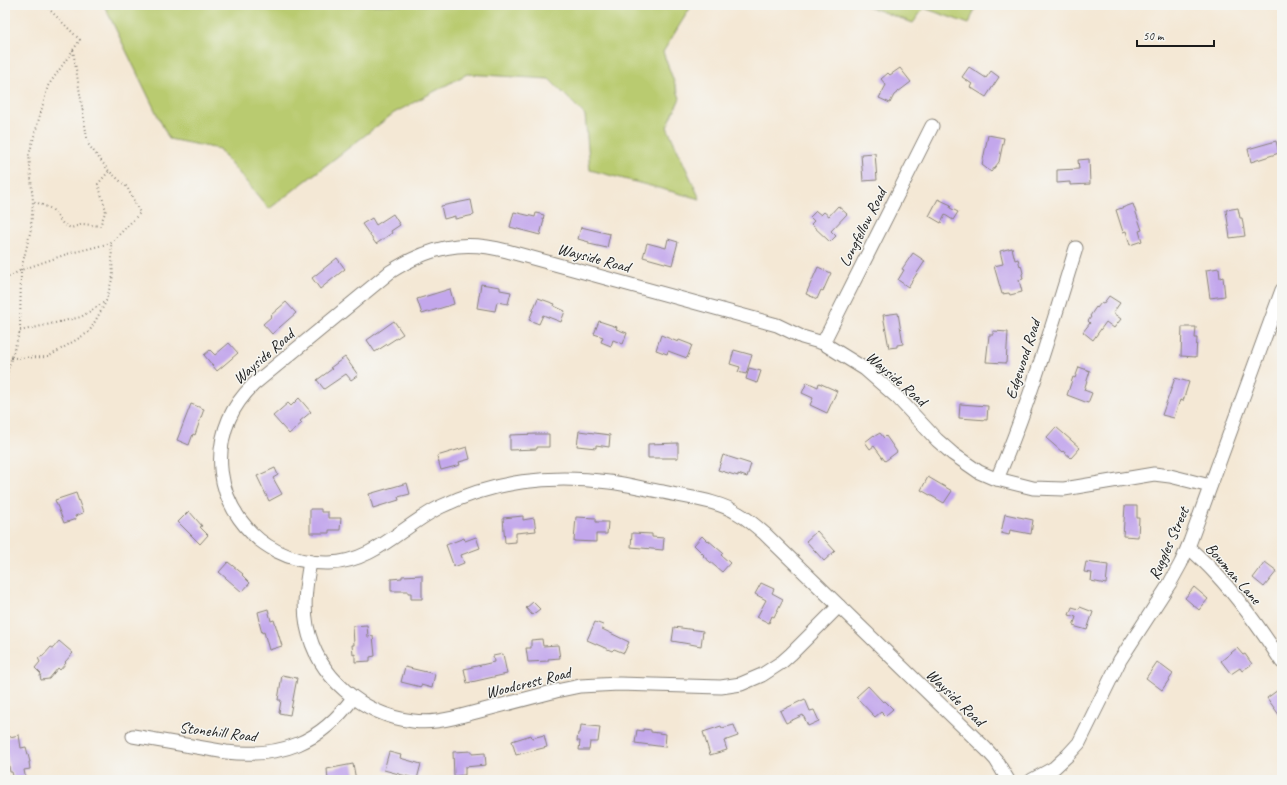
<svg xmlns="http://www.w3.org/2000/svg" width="1287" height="785" viewBox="0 0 1287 785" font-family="Caveat,sans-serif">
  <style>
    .green { fill: #b9cb6f; stroke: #6a7446 }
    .building { fill: #c3a7ec }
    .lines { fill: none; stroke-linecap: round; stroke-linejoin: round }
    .minor-casing { stroke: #888278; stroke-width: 15 }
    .path { stroke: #888278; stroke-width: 2; stroke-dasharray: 1 3; stroke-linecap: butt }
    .minor { stroke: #fff; stroke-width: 13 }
    .labels { text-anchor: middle; stroke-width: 3; stroke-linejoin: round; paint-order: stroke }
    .street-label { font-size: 16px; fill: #1c1c1c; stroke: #f6f6f2 }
  </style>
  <rect width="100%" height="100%" fill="#f6f6f2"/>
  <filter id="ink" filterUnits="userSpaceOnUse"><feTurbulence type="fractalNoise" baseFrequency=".025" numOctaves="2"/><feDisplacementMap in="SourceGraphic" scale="8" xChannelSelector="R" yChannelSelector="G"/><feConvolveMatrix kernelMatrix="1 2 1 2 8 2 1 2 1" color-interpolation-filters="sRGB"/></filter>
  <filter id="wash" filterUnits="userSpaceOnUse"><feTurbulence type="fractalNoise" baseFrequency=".012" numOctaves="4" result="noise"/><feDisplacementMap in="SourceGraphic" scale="16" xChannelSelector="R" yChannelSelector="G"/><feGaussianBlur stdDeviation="0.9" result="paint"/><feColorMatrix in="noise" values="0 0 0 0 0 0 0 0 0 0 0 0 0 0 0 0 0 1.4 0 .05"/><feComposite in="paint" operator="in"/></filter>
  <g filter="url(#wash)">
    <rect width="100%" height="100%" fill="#f4e8d5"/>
    <g class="green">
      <path d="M104,5H692L663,52L680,98L667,127L700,199L590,170L585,115L549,79L467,74L394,113L269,209L219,149L169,139Z"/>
      <path d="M864,5H976L969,24L924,8L913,23Z"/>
    </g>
    <g id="blocks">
      <g class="building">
        <path d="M969,67L986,78L991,71L999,77L986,97L970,87L972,84L962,77Z"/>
        <path d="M900,68L911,82L894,95L890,103L879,98L886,85L881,79L888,73L890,75Z"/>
        <path d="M988,135L1004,138L999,162L991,172L982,165Z"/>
        <path d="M1276,141L1279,153L1251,162L1248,149Z"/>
        <path d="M875,153L877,180L863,181L861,154Z"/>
        <path d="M1089,159L1090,184L1070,185V182L1057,183V170L1079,169L1078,160Z"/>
        <path d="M938,199L951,205L950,208L958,212L953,220L945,215L941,223L929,216Z"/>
        <path d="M471,200L474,215L455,219V216L444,219L441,206Z"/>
        <path d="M1133,204L1142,230L1139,231L1142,241L1130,245L1126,231L1123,232L1116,210Z"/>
        <path d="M838,206L847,214L831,231L836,236L830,242L811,224L814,221L810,217L816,211L821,215L824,212L829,216Z"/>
        <path d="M1238,208L1240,218H1242L1245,236L1230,238L1226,210Z"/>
        <path d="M514,212L535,217L536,213L544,215L543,220H544L540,235L510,227Z"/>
        <path d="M393,214L400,225L391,231L392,233L376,244L362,224L372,218L376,225Z"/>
        <path d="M581,227L610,234L607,248L589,244V242L578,239Z"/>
        <path d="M668,239L678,242L672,265L643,257L647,243L666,248Z"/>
        <path d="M1012,248L1015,260L1018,259L1020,266L1021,265L1023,273L1022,274L1023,279L1019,280L1022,292L1010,295L1009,293L1002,294L994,266L1003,264L1000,251Z"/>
        <path d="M913,253L925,261L908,287L898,280L904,270L902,269Z"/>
        <path d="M337,258L345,269L320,289L312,278Z"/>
        <path d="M818,267L831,273L823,291L821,290L817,299L806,294Z"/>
        <path d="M1219,268L1220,278L1223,277L1225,296L1210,298L1206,270Z"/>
        <path d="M481,284L500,287V290L511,292L508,304L497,302L495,311L477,308Z"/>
        <path d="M450,289L454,304L422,314L417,299Z"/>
        <path d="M1109,296L1120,303L1113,313L1121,319L1114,328L1106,322L1093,340L1083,332L1090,323L1088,321L1091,317L1090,316L1096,307L1097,308L1101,303L1103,304Z"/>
        <path d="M538,298L555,304L554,306L565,311L561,322L543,315L539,324L529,320Z"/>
        <path d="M286,302L296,313L272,334L263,324L272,316L271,315Z"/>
        <path d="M898,313L903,344L897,345V347L889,348L883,315Z"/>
        <path d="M394,321L403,334L375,352L367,340Z"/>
        <path d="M599,321L617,327L616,329L627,333L623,344L613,340L611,346L601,342L603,337L594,334Z"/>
        <path d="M1182,327H1196L1195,338H1197L1196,357L1181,356Z"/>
        <path d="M993,331L1008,332L1006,363L986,362L989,335H993Z"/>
        <path d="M661,335L678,342L679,340L692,345L687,358L668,351L667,354L656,350Z"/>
        <path d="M229,343L238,353L217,371L204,355L210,350L215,355Z"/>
        <path d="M734,350L752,355L746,374L738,372L740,367L730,364Z"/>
        <path d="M345,357L358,375L351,380L346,374L324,389L317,380L332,369L330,368Z"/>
        <path d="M1079,367L1090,371L1084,390L1092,393L1088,403L1067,395L1073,377L1075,378Z"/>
        <path d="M749,368L761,371L757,383L746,379Z"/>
        <path d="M1175,378L1189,382L1183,401L1180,400L1174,418L1162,415Z"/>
        <path d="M807,382L818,387L819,383L837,391L827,413L810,405L813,398L802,393Z"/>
        <path d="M299,398L311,412L300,421L302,423L289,434L273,416L288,403L291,406Z"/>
        <path d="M191,404L204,409L195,435L193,434L189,445L177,440Z"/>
        <path d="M960,404L988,406L987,420L959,418Z"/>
        <path d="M1056,427L1080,448L1071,458L1063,451L1062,452L1046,438Z"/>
        <path d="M579,431L610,435L609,447L596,445V448L577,446Z"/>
        <path d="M880,433L884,438L886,436L897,452L885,461L874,446L870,449L865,442L874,435L875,436Z"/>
        <path d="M537,434H549V447H537V449L510,450V435Z"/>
        <path d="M678,443V458H648V444Z"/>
        <path d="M467,447L470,459L459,462L460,465L441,470L437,456Z"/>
        <path d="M723,455L751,464L747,477L738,474V476L718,470Z"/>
        <path d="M275,468L278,475L273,478L282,494L269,501L257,476Z"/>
        <path d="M928,477L952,491L944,503L921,490Z"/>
        <path d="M407,483L410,494L398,497L399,500L373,508L369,494Z"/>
        <path d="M76,493L83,513L75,516L76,519L64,523L55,500Z"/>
        <path d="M1125,506H1137V518H1139L1138,537L1123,536Z"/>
        <path d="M310,509H321V512H328V518H341L340,530H329V533H310Z"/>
        <path d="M189,511L202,526L200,527L208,535L200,544L178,522Z"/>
        <path d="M1005,514L1033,520L1031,534L1010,530L1009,535L1001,533Z"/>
        <path d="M523,516V520L534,518L536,531L516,533V542L505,543L503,518Z"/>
        <path d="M576,517L596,518V522H608L607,534H596V542L574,541Z"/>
        <path d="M817,531L835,551L824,561L806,541Z"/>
        <path d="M632,533L652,534V537L664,538L663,550L631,547Z"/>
        <path d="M702,536L707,541L708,540L723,553L721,555L730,563L722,572L703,556L704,555L694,545Z"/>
        <path d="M476,537L480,548L461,555L464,563L454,567L446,545L464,538L465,541Z"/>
        <path d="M228,562L243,574L242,575L250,583L242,592L219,572Z"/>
        <path d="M1086,562L1108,565L1106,584L1091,581L1092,573L1084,572Z"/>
        <path d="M1265,562L1277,571L1264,587L1253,578Z"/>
        <path d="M422,575V599H411V593H408V591H391V579L402,578V576Z"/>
        <path d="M761,583L774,589L772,593L783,599L774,617L772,616L769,623L757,617L766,600L755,594Z"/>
        <path d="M1194,587L1208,599L1199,610L1185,598Z"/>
        <path d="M533,602L540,609L532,615L526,608Z"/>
        <path d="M1072,607L1079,609L1080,607L1093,612L1087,630L1073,626L1076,617L1069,615Z"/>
        <path d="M268,609L271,621L274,620L282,646L269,650L264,632L262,633L259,622L260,621L258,612Z"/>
        <path d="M595,622L603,625L602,629L629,642L624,653L614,649L612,651L587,640Z"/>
        <path d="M367,625L368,637L373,636L375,656L370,657V661L355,662V654L353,655L352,645H354L353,626Z"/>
        <path d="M674,627L703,631L701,646L672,641Z"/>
        <path d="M542,639L543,646L558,645L560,658L548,659V661L528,662L526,648H531V640Z"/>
        <path d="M59,641L73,653L65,662L66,663L60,670L58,668L49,679L41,680L40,676L41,674L35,668L40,662L38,658L43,656L51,647L53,648Z"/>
        <path d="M1237,648L1243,655L1245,654L1252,664L1242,671L1240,668L1231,674L1221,661Z"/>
        <path d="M503,654L507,674L467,683L464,669L494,662L493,656Z"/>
        <path d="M1157,662L1173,674L1162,690L1146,678Z"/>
        <path d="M405,667L435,674L432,688L421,685V687L401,682Z"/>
        <path d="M282,675L297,678L290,715L279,713L281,700H278Z"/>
        <path d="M868,686L883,702L885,701L893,709L885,716L881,712L875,717L856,697Z"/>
        <path d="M1278,690L1282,696V719L1267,698Z"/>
        <path d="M805,699L810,711L814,710L819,721L808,726L803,715L786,723L780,711Z"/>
        <path d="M581,725L600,727L598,742H590L589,750H579L580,741H577L578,733H580Z"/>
        <path d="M734,725L738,736L724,741L727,750L710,755L703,732L721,726L722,728Z"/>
        <path d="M643,729L651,730V732L666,734L665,747L635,743L637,730L643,731Z"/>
        <path d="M19,735L21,748L26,747L30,762H29L30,769L24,770L26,780H14L12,772H10L7,754L5,755V738Z"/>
        <path d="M531,735L532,738L544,735L547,747L516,755L512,741Z"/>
        <path d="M472,751V754L485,753L486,765L465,767V775L454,776L453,752Z"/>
        <path d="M389,752L401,755L400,758L421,764L417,779L384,770Z"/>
        <path d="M353,764L356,780H328L327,769Z"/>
      </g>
    </g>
  </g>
  <g filter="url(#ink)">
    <use href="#blocks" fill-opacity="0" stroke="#888278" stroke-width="1"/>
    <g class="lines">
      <defs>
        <g id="minor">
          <path d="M823,343L932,126"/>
          <path d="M997,479C1029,405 1052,326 1076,248"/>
          <path d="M1188,547C1197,555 1206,563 1215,573C1240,600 1262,631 1282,662"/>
          <path d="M310,562C306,584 303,605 307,626C317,677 363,715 413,721C426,723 440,721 453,718L556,691L580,686L619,684L721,687L741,684L762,675L782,662L791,654L839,606"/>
          <path d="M133,736L226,752C281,758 320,743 353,698"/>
          <path d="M1008,780L996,760L986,749L765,534C757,527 748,519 739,514C717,500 688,498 663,492C645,489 627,484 609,482C549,474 495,481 440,507C402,526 374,562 329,563C253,565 199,490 229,419C235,405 244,394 254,384L390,272C429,247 462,239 507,251L777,325L802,337L823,343L865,369L897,397L937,440L953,454L979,472L993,478L1033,488L1064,489L1154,474L1170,476L1210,486"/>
          <path d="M1032,780L1054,768L1068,755L1079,743L1120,660L1170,583L1181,563L1190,542L1282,290"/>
        </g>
      </defs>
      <use href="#minor" class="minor-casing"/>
      <g class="path">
        <path d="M73,50L88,144L109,171"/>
        <path d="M5,279L21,270L67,254L111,243L140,213L127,187L109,171L98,184L106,210L100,226L83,224L71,228L63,224L52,209L33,201"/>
        <path d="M20,331L81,317L106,301L113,276L111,243"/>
        <path d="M11,358L48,357L89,332L106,302"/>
        <path d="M5,408L8,369L20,331L21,270L31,229L33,201L29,155L48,86L80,40L45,5"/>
      </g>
      <use href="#minor" class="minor"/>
    </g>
  </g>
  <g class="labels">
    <g class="street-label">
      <text transform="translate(862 227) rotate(-63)" y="6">Longfellow Road</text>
      <text transform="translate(594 257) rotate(15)" y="6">Wayside Road</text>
      <text transform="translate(263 356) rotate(-41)" y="6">Wayside Road</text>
      <text transform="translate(1022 359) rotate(-72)" y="6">Edgewood Road</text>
      <text transform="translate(897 378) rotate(41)" y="6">Wayside Road</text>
      <text transform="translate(1168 543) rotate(-66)" y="6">Ruggles Street</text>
      <text transform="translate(1234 573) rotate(49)" y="6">Bowman Lane</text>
      <text transform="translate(528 682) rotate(-14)" y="6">Woodcrest Road</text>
      <text transform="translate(956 697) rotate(44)" y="6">Wayside Road</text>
      <text transform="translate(218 731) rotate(7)" y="6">Stonehill Road</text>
    </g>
  </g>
  <rect width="1287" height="785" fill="none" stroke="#f6f6f2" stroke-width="20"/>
  <path d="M1137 40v6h77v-6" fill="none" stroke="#1c1c1c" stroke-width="2"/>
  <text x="1143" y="40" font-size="12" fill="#1c1c1c" stroke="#f6f6f2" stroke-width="3" paint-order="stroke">50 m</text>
</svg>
